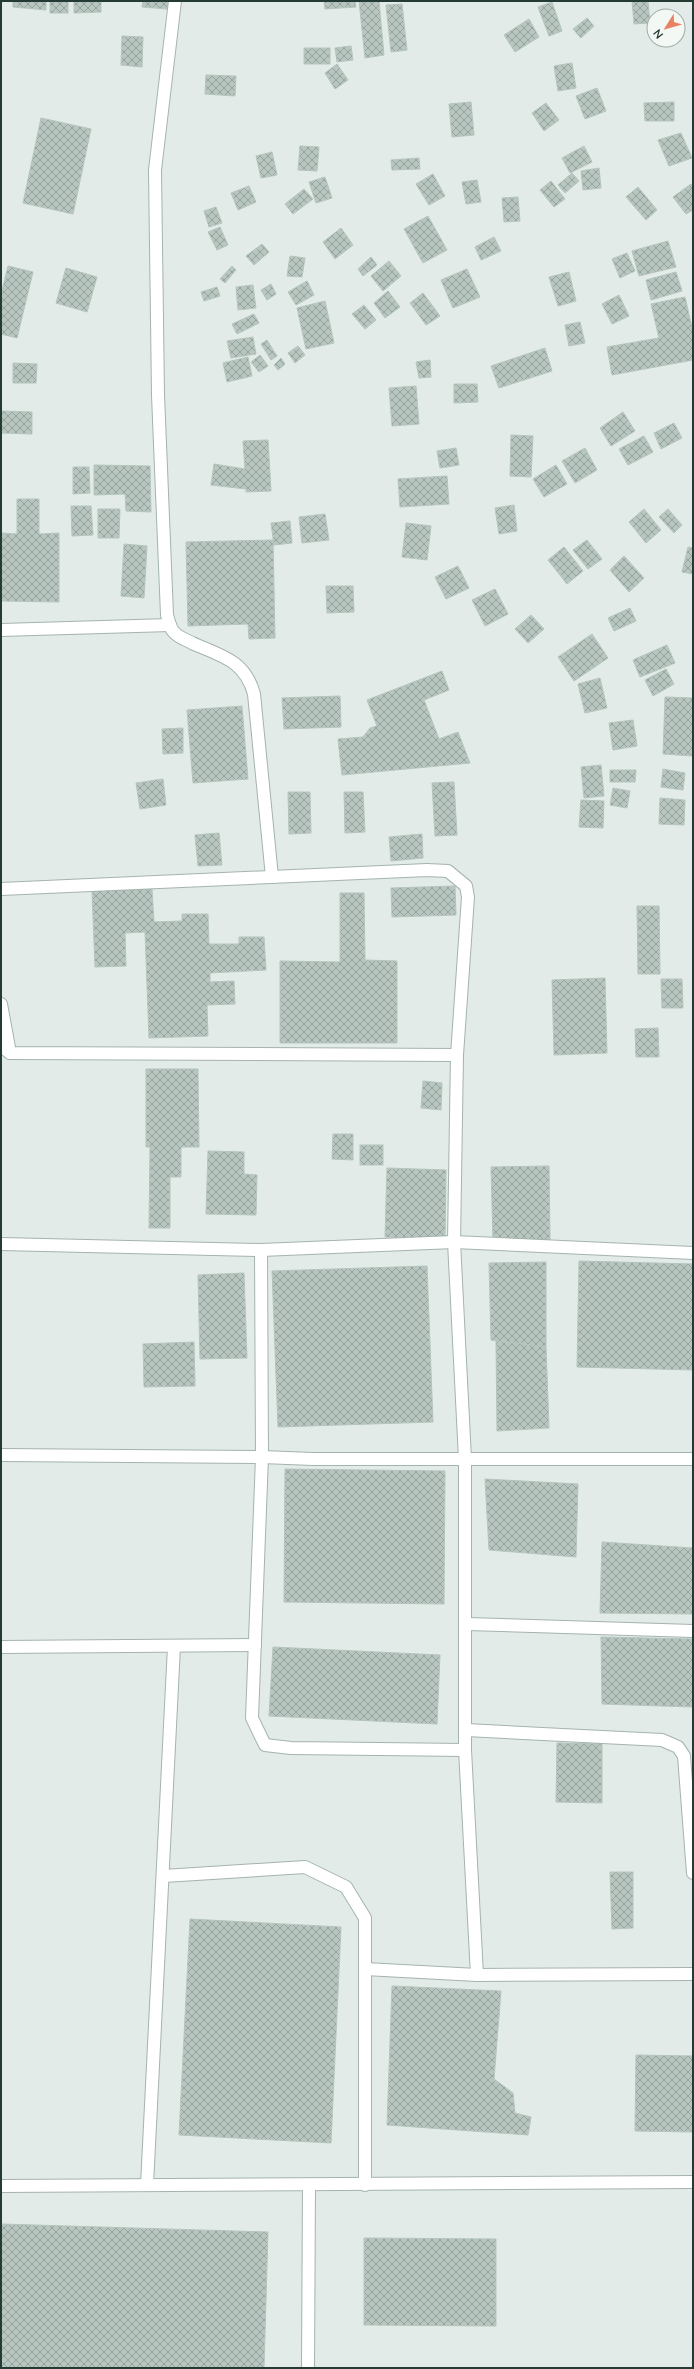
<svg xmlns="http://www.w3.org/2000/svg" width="694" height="2369" viewBox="0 0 694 2369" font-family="'Nunito Sans',sans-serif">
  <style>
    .building { fill: url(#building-cross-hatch); stroke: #b5c5be }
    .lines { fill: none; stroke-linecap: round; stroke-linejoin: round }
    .minor-casing { stroke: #a5b3ae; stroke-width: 14 }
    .minor { stroke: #fff; stroke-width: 12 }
  </style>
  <defs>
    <pattern id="building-cross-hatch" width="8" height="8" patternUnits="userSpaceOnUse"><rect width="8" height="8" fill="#b8c6c0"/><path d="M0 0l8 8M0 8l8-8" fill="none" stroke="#95a29d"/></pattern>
  </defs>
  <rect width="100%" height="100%" fill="#e2ebe7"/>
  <g class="building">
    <path d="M13,1H46V10L13,7Z"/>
    <rect x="50" y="1" width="18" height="12"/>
    <path d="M74,1H101V12L74,13Z"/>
    <path d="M143,1H168L167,9L142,7Z"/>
    <path d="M324,1H355L356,7L325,9Z"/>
    <path d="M359,1H379L384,55L365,58Z"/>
    <path d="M632,1H648L650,23L634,24Z"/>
    <path d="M552,2L562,31L549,36L538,7Z"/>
    <path d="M402,4L407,50L391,52L386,5Z"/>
    <path d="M587,18L594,26L581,38L573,29Z"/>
    <path d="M529,19L539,37L515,52L504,35Z"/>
    <path d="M122,36L143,37L142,67L121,65Z"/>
    <path d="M351,46L353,60L337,62L335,48Z"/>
    <rect x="304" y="48" width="26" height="16"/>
    <path d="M572,63L576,88L558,91L554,66Z"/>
    <path d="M337,64L348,80L335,89L325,73Z"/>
    <path d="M206,75L236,76L235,96L205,94Z"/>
    <path d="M597,88L606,111L585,119L576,96Z"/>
    <path d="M471,102L474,135L452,137L449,104Z"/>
    <path d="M674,102V121H645L644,103Z"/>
    <path d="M546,103L559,120L544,131L532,113Z"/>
    <path d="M41,118L91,129L73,214L23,203Z"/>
    <path d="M681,133L692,158L669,166L658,140Z"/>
    <path d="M300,146L319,147L317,171L298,170Z"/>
    <path d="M584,146L592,162L570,173L562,158Z"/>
    <path d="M272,152L277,175L261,178L256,156Z"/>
    <path d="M419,158L420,169L392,170L391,160Z"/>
    <path d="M599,168L601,188L583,190L581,171Z"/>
    <path d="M572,173L579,181L565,193L558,185Z"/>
    <path d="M433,174L445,196L429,205L416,184Z"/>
    <path d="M325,177L332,198L316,203L309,182Z"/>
    <path d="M477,180L481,202L466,204L462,182Z"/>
    <path d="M551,181L565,199L554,207L540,190Z"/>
    <path d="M691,184L693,188V210L686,214L673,197Z"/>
    <path d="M249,186L256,202L238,210L231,193Z"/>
    <path d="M638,187L657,210L646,220L626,197Z"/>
    <path d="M304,189L313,199L293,214L285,204Z"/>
    <path d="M518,197L520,221L504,222L502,198Z"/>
    <path d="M216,207L222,223L209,227L204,211Z"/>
    <path d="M428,216L447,250L423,263L404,229Z"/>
    <path d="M220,227L228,245L217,250L208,232Z"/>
    <path d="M341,228L353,245L335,259L323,242Z"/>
    <path d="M494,237L501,251L481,260L475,247Z"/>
    <path d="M668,241L676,267L639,276L632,251Z"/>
    <path d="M262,244L269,252L254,265L246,256Z"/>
    <path d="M627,253L635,271L620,278L612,259Z"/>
    <path d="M290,256L305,258L302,277L287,276Z"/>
    <path d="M371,257L377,265L363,276L358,269Z"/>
    <path d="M389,261L401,276L383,291L371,276Z"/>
    <path d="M8,266L33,272L17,338L1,334V295Z"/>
    <path d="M232,266L236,270L225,283L220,279Z"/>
    <path d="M66,268L97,277L87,312L56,303Z"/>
    <path d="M467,269L480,297L453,308L441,280Z"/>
    <path d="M569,272L576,301L558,306L549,277Z"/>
    <path d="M676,272L682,291L651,300L646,280Z"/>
    <path d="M307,281L314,295L296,305L288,292Z"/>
    <path d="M271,284L276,294L267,300L261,290Z"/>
    <path d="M253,285L256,308L238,310L236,287Z"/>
    <path d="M217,287L220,296L204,301L201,292Z"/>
    <path d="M388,291L400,307L385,318L374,303Z"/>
    <path d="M423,293L440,316L426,325L410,303Z"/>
    <path d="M619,295L629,316L612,324L602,304Z"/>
    <path d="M685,297L693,332V360L612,375L607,347L659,338L651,304Z"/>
    <path d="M325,301L334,343L306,349L297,308Z"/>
    <path d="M364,305L376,320L365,329L352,314Z"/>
    <path d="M254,314L259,323L237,334L232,324Z"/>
    <path d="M580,322L585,343L569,346L565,325Z"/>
    <path d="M253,337L256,354L231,358L227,341Z"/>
    <path d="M267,340L277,356L271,360L261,344Z"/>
    <path d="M298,346L305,355L295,363L288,353Z"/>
    <path d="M545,348L552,371L499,388L491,366Z"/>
    <path d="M260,355L268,366L259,372L251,362Z"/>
    <path d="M248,357L252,376L227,382L223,363Z"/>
    <path d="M281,358L285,364L278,370L274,365Z"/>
    <path d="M430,360L431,377L419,378L416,362Z"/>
    <path d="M13,363L37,364L36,383H13Z"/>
    <path d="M454,384H477L478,402L454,403Z"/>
    <path d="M416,386L419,424L392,426L389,388Z"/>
    <path d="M1,411L32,412V434L1,433Z"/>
    <path d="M623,412L635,431L611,446L600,428Z"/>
    <path d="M674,423L682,438L661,449L654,433Z"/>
    <path d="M511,435L533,436L531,477L510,476Z"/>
    <path d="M644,436L653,452L628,465L619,449Z"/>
    <path d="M268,440L271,491L246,492V489L211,485L214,464L245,469L243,441Z"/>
    <path d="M456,448L459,465L440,468L437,451Z"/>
    <path d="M585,448L597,470L575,483L562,461Z"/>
    <path d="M94,465L150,466L151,512L126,511L125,494L94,495Z"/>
    <path d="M556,465L567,484L544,497L533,479Z"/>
    <path d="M73,467H89L90,493L73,494Z"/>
    <path d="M447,476L449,504L400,507L398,479Z"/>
    <path d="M17,499H39V534L59,533V602L1,601V533L17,534Z"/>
    <path d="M514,505L517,531L499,534L495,508Z"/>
    <path d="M71,506H91L93,535L72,536Z"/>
    <path d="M98,509H120L119,538H98Z"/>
    <path d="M644,509L661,530L646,543L629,522Z"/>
    <path d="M668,509L682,525L674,533L659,517Z"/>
    <path d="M325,514L329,540L302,543L299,517Z"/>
    <path d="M290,521L292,543L274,545L271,523Z"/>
    <path d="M406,523L431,526L427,560L402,557Z"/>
    <path d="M273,540L275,638L249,639L248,624L188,626L186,542Z"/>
    <path d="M587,540L602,559L588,569L573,550Z"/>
    <path d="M124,544L147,546L144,598L121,596Z"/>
    <path d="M564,547L583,571L567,584L548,560Z"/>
    <path d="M688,547L693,548V574L682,572Z"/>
    <path d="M624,556L644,578L629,592L610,570Z"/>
    <path d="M458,566L469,588L446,599L435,577Z"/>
    <path d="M326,586H353L354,612L327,613Z"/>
    <path d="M495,589L508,614L485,626L472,600Z"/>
    <path d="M630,608L636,621L614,631L608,618Z"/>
    <path d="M531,615L544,629L528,643L515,629Z"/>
    <path d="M592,634L608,658L574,681L558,657Z"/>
    <path d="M667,645L675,663L640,677L633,660Z"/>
    <path d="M666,669L674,684L653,696L645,680Z"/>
    <path d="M442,671L449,690L424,700L439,739L458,732L470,763L342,775L338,739L363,737L370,728L377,726L367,700Z"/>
    <path d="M600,678L607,708L585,713L578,684Z"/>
    <path d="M340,696L341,727L284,729L282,698Z"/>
    <path d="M665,697L693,698V756L663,754Z"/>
    <path d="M242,706L248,779L193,783L187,710Z"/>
    <path d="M633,720L637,746L613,750L609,723Z"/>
    <path d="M183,728V753L163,754L162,729Z"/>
    <path d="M601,765L604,796L584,798L581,767Z"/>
    <path d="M663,769L685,773L683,790L661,787Z"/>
    <path d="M610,770H636L635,782H610Z"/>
    <path d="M163,779L166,805L140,809L136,783Z"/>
    <path d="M454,782L457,835L435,836L432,783Z"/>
    <path d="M613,788L630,791L627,808L610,805Z"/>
    <path d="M288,792H310L311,833L289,834Z"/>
    <path d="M344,792H363L365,832L345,833Z"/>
    <path d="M660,798L685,800L684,825L659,824Z"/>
    <path d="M581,800L604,801L603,828L579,827Z"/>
    <path d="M219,833L222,865L198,866L195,835Z"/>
    <path d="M422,834L423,858L391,861L389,837Z"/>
    <path d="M455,886L456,915L392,917L391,888Z"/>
    <path d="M152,889L154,922L182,921V914H208L209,944H239V937H264L266,970L210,973V982L234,981L235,1004L207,1005L208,1036L149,1038L145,932L125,933L126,966L95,967L92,891Z"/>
    <path d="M340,893H364L365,960L397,961V1043H280V961L340,962Z"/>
    <path d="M637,906H659L660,974H638Z"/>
    <path d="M605,978L607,1053L554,1055L552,980Z"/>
    <path d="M661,979H682L683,1008H662Z"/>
    <path d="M658,1028L659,1057H636L635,1029Z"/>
    <path d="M146,1069H198L199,1147H181V1177H170V1228H149L150,1147H146Z"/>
    <path d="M423,1081L442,1083L441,1110L421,1108Z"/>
    <path d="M333,1134H353V1160L332,1159Z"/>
    <rect x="360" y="1145" width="23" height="20"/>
    <path d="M208,1151L244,1152V1174L257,1175L256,1215L206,1214Z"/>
    <path d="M549,1166L550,1240L493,1241L491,1167Z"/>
    <path d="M387,1168L446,1170L445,1238L385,1237Z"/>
    <path d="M579,1261L693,1264V1370L577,1367Z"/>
    <path d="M546,1262V1347L491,1340L489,1263Z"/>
    <path d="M427,1266L433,1422L278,1427L272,1271Z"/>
    <path d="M244,1273L247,1358L200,1359L198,1275Z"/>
    <path d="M496,1341L546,1347L549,1428L497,1431Z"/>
    <path d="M194,1342L195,1386L144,1387L143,1344Z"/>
    <path d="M285,1469L445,1471L444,1604L284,1602Z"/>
    <path d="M485,1479L578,1484L576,1557L489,1550Z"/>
    <path d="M602,1542L693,1548V1614L600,1613Z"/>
    <path d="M601,1637L693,1639V1707L602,1704Z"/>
    <path d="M273,1647L440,1655L437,1724L269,1716Z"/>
    <path d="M557,1743L602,1744V1803L556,1802Z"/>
    <path d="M610,1872H633V1928L612,1929Z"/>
    <path d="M190,1919L341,1927L331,2143L179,2135Z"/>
    <path d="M392,1986L501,1991L494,2079L513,2093L515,2113L531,2117L528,2135L387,2125Z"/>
    <path d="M636,2055L693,2056V2132L635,2131Z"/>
    <path d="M1,2224L268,2232L264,2368H1Z"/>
    <path d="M364,2238L496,2239V2326L364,2325Z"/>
  </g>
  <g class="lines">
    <defs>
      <g id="minor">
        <path d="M175,1L155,170L158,395L167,615C169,621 170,630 176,634C180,638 187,640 192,643C221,656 245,660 254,694L272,877"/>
        <path d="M1,630L170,625"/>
        <path d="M1,889L427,870L448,871L466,886L468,897L457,1055L454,1242L465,1459V1750L477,1975"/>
        <path d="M1,1004L10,1053"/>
        <path d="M1,1046L10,1053L457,1055"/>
        <path d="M1,1244L261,1250L454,1242L693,1253"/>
        <path d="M261,1250L262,1457L252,1718L265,1745L291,1748L465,1750"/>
        <path d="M1,1455L262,1457L313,1459H693"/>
        <path d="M467,1624L693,1631"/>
        <path d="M1,1647L255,1645"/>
        <path d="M466,1730L662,1740L678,1747L684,1756L693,1873"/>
        <path d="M164,1876L305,1867L346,1887L365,1918V2185"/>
        <path d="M365,1969L477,1975L693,1974"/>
        <path d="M147,2185L174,1646"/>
        <path d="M1,2186L693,2182"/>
        <path d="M308,2368L309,2185"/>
      </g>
    </defs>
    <use href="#minor" class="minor-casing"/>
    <use href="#minor" class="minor"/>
  </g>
  <rect width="694" height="2369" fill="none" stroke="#233b34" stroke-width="4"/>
  <g transform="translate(666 28) rotate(233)"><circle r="19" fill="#f3f8f5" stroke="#a0aca8"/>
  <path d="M0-3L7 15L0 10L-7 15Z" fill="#e98163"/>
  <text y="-6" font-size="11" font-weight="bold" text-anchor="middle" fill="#233b34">N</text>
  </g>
</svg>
